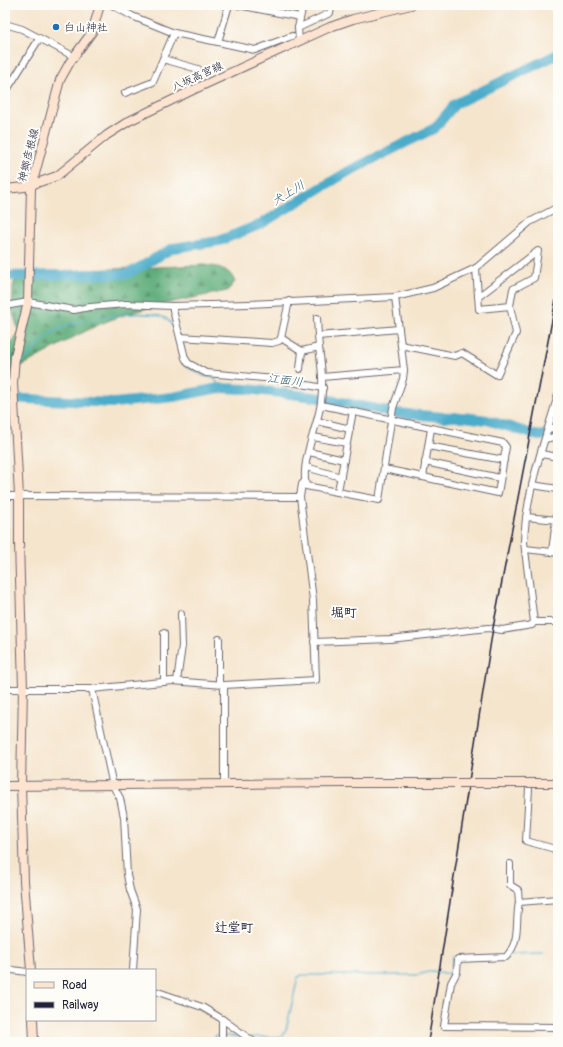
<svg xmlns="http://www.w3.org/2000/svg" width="563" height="1047" viewBox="0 0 563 1047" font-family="Pangolin,'Klee One',sans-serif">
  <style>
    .forest { fill: url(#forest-firs); stroke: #3f675a }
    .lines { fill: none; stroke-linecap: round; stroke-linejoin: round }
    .stream { stroke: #4bacca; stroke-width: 1.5 }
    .river { stroke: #4bacca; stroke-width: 10 }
    .street-casing { stroke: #6c666e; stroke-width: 8 }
    .secondary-casing { stroke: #6c666e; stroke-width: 10 }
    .street { stroke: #fff; stroke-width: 6 }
    .secondary { stroke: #fde4d1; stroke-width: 8 }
    .rail { stroke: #22223b; stroke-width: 1.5 }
    .secondary-bridge-casing { stroke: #6c666e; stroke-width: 10; stroke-linecap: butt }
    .secondary-bridge { stroke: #fde4d1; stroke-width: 8 }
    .poi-dot { fill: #1f6fb2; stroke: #fdfcf7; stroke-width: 1.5 }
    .labels { text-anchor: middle; stroke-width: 4; stroke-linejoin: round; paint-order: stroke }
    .poi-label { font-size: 11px; fill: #22223b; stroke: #fdfcf7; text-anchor: start }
    .street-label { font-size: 11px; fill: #22223b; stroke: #fdfcf7 }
    .water-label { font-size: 12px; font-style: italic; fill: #34607b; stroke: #fdfcf7 }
    .quarter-label { font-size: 13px; font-weight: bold; fill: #22223b; stroke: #fdfcf7 }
  </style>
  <defs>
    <pattern id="forest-firs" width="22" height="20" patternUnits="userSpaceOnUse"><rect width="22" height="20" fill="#5cac78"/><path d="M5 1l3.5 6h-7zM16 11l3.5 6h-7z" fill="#4c8c64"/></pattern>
  </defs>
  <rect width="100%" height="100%" fill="#fdfcf7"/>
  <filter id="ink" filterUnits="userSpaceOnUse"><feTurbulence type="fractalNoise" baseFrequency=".025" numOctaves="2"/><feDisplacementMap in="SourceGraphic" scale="8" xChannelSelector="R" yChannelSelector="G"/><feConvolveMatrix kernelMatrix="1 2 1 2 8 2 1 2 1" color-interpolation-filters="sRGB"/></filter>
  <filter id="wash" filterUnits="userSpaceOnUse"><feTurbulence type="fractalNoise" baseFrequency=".012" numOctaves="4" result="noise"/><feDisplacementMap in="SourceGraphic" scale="16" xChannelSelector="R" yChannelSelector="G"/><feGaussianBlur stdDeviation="0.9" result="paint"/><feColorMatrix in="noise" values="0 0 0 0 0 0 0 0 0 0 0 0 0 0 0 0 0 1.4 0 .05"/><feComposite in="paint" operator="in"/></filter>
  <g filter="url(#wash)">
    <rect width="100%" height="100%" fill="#f5e5cd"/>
    <path class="forest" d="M204,265C218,267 229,267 235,282L227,291C184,300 140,307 100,324C67,339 38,359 5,374V348L13,342L19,332L12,310L13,286L17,273Z"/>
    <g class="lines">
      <g class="stream">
        <path d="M178,342L184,365L204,376L215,378L219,388"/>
        <path d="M18,364C32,357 39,342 52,333C71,319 144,307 165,318C171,321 173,327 176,333"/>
        <path d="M5,369L11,367"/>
        <path d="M511,955L543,954"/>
        <path d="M224,1036L242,1037"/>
        <path d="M250,1037H282L286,1030L298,977L302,975H417L432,971L450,974L453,957H457"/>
        <path d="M215,1042V1036H220"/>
      </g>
      <g class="river">
        <path d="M5,276L128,274L173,248L219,241L261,224L349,171L435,128L455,104L558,54"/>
        <path d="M5,398L114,403L173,397L219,388L247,389L315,397L397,413L443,417H464L487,420L539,436L558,432"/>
      </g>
    </g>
  </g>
  <g filter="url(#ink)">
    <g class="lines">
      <defs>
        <g id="street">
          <path d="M112,5L132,16L174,33L218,42L229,5"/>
          <path d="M238,5L300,17"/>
          <path d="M5,24L22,29L75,57"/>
          <path d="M298,28L330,13L332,5"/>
          <path d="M299,41L298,28L303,5"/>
          <path d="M218,42L255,50L292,36"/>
          <path d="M163,59L198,69"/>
          <path d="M5,93L39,39"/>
          <path d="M125,93L153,82L174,33"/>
          <path d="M476,268L479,309L510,306L513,289L534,278L538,251L478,297"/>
          <path d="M5,306L28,302L74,310L90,307L126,304L172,306L248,304L395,297L433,288L476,268L530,222L558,207"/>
          <path d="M172,306L185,358L188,363L206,373L276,379L323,388"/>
          <path d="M317,318L318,336"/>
          <path d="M180,337L272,343L279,341L281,338L289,301"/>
          <path d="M281,338L302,351L319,347C321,365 324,383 321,402C318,427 300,461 306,486L379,500L393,408L403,379L404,370"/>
          <path d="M401,345L455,356L462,353L497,375L516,333L510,306"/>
          <path d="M319,347L318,336L399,329"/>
          <path d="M300,369L302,351"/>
          <path d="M322,377L404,370L395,297"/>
          <path d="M5,384L13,383"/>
          <path d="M321,405L503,443L506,447L498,493L423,477"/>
          <path d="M317,421L350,429"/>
          <path d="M548,429L558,427"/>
          <path d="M313,437L347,443"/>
          <path d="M545,439L558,436"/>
          <path d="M428,446L504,460"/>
          <path d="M309,452L344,460"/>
          <path d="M541,454L558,457"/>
          <path d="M425,462L500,478"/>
          <path d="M306,467L341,477"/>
          <path d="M384,469L423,477L431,429"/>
          <path d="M532,485L558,489"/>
          <path d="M338,491L353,411"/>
          <path d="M5,496L300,497"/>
          <path d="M558,504L552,552L558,553"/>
          <path d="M526,517L558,520"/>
          <path d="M525,549L552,552"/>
          <path d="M534,622L524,542C526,491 544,443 558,395"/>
          <path d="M164,633V682"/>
          <path d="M314,642L390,639L488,628L502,630L532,625L534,622H558"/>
          <path d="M177,681L182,646L181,614"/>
          <path d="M219,684V639"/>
          <path d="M5,689H92L172,681L224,685"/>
          <path d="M92,689L113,786L120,798L124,817L127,875L130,890L137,909L133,970"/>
          <path d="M224,784V685L316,680L313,600L300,497L302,484L305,481"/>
          <path d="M529,788L526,841L555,849L558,856"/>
          <path d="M510,864V885L518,890L519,902L558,899"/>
          <path d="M519,902C515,922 521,941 506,957L458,959L457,972L451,983L444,1026L558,1027"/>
          <path d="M5,969L27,972"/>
          <path d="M155,991L202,1007L222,1019V1042"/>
          <path d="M222,1019L254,1042"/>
        </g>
        <g id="secondary">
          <path d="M5,189L25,187L57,176L107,135L129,121L195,89L330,27L353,19L411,5"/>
          <path d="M5,786L344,783"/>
          <path d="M31,970L24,881L21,785L23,689L19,542V496L13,383L15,356L28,302L31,189L60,80L70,62L92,32L100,5"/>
          <path d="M33,1020L34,1042"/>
        </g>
      </defs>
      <use href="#street" class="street-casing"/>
      <use href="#secondary" class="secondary-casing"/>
      <use href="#street" class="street"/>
      <use href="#secondary" class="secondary"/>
      <path class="rail" d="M428,1042L493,628L558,289"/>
      <defs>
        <path id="secondary-bridge" d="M344,783H558"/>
      </defs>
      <use href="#secondary-bridge" class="secondary-bridge-casing"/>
      <use href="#secondary-bridge" class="secondary-bridge"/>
    </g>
  </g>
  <circle class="poi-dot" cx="56" cy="27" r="4"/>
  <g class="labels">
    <g class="poi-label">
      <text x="64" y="31">白山神社</text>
    </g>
    <g class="street-label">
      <text transform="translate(197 76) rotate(-25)" y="4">八坂高宮線</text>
      <text transform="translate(28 155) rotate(-76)" y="4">神郷彦根線</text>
    </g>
    <g class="water-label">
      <text transform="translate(288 193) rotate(-31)" y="4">犬上川</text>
      <text transform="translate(285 380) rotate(7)" y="4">江面川</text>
    </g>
    <g class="quarter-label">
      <text x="344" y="617">堀町</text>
      <text x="234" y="932">辻堂町</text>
    </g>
  </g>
  <rect width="563" height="1047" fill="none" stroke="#fdfcf7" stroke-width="20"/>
  <rect x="26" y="969" width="130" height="52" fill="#fdfcf7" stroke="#a5a5ac"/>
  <rect x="34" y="982" width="20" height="6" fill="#fde4d1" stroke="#a5a5ac"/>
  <text x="62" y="989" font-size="12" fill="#22223b">Road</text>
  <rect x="34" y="1002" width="20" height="6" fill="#22223b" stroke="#a5a5ac"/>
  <text x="62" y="1009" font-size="12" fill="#22223b">Railway</text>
</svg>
